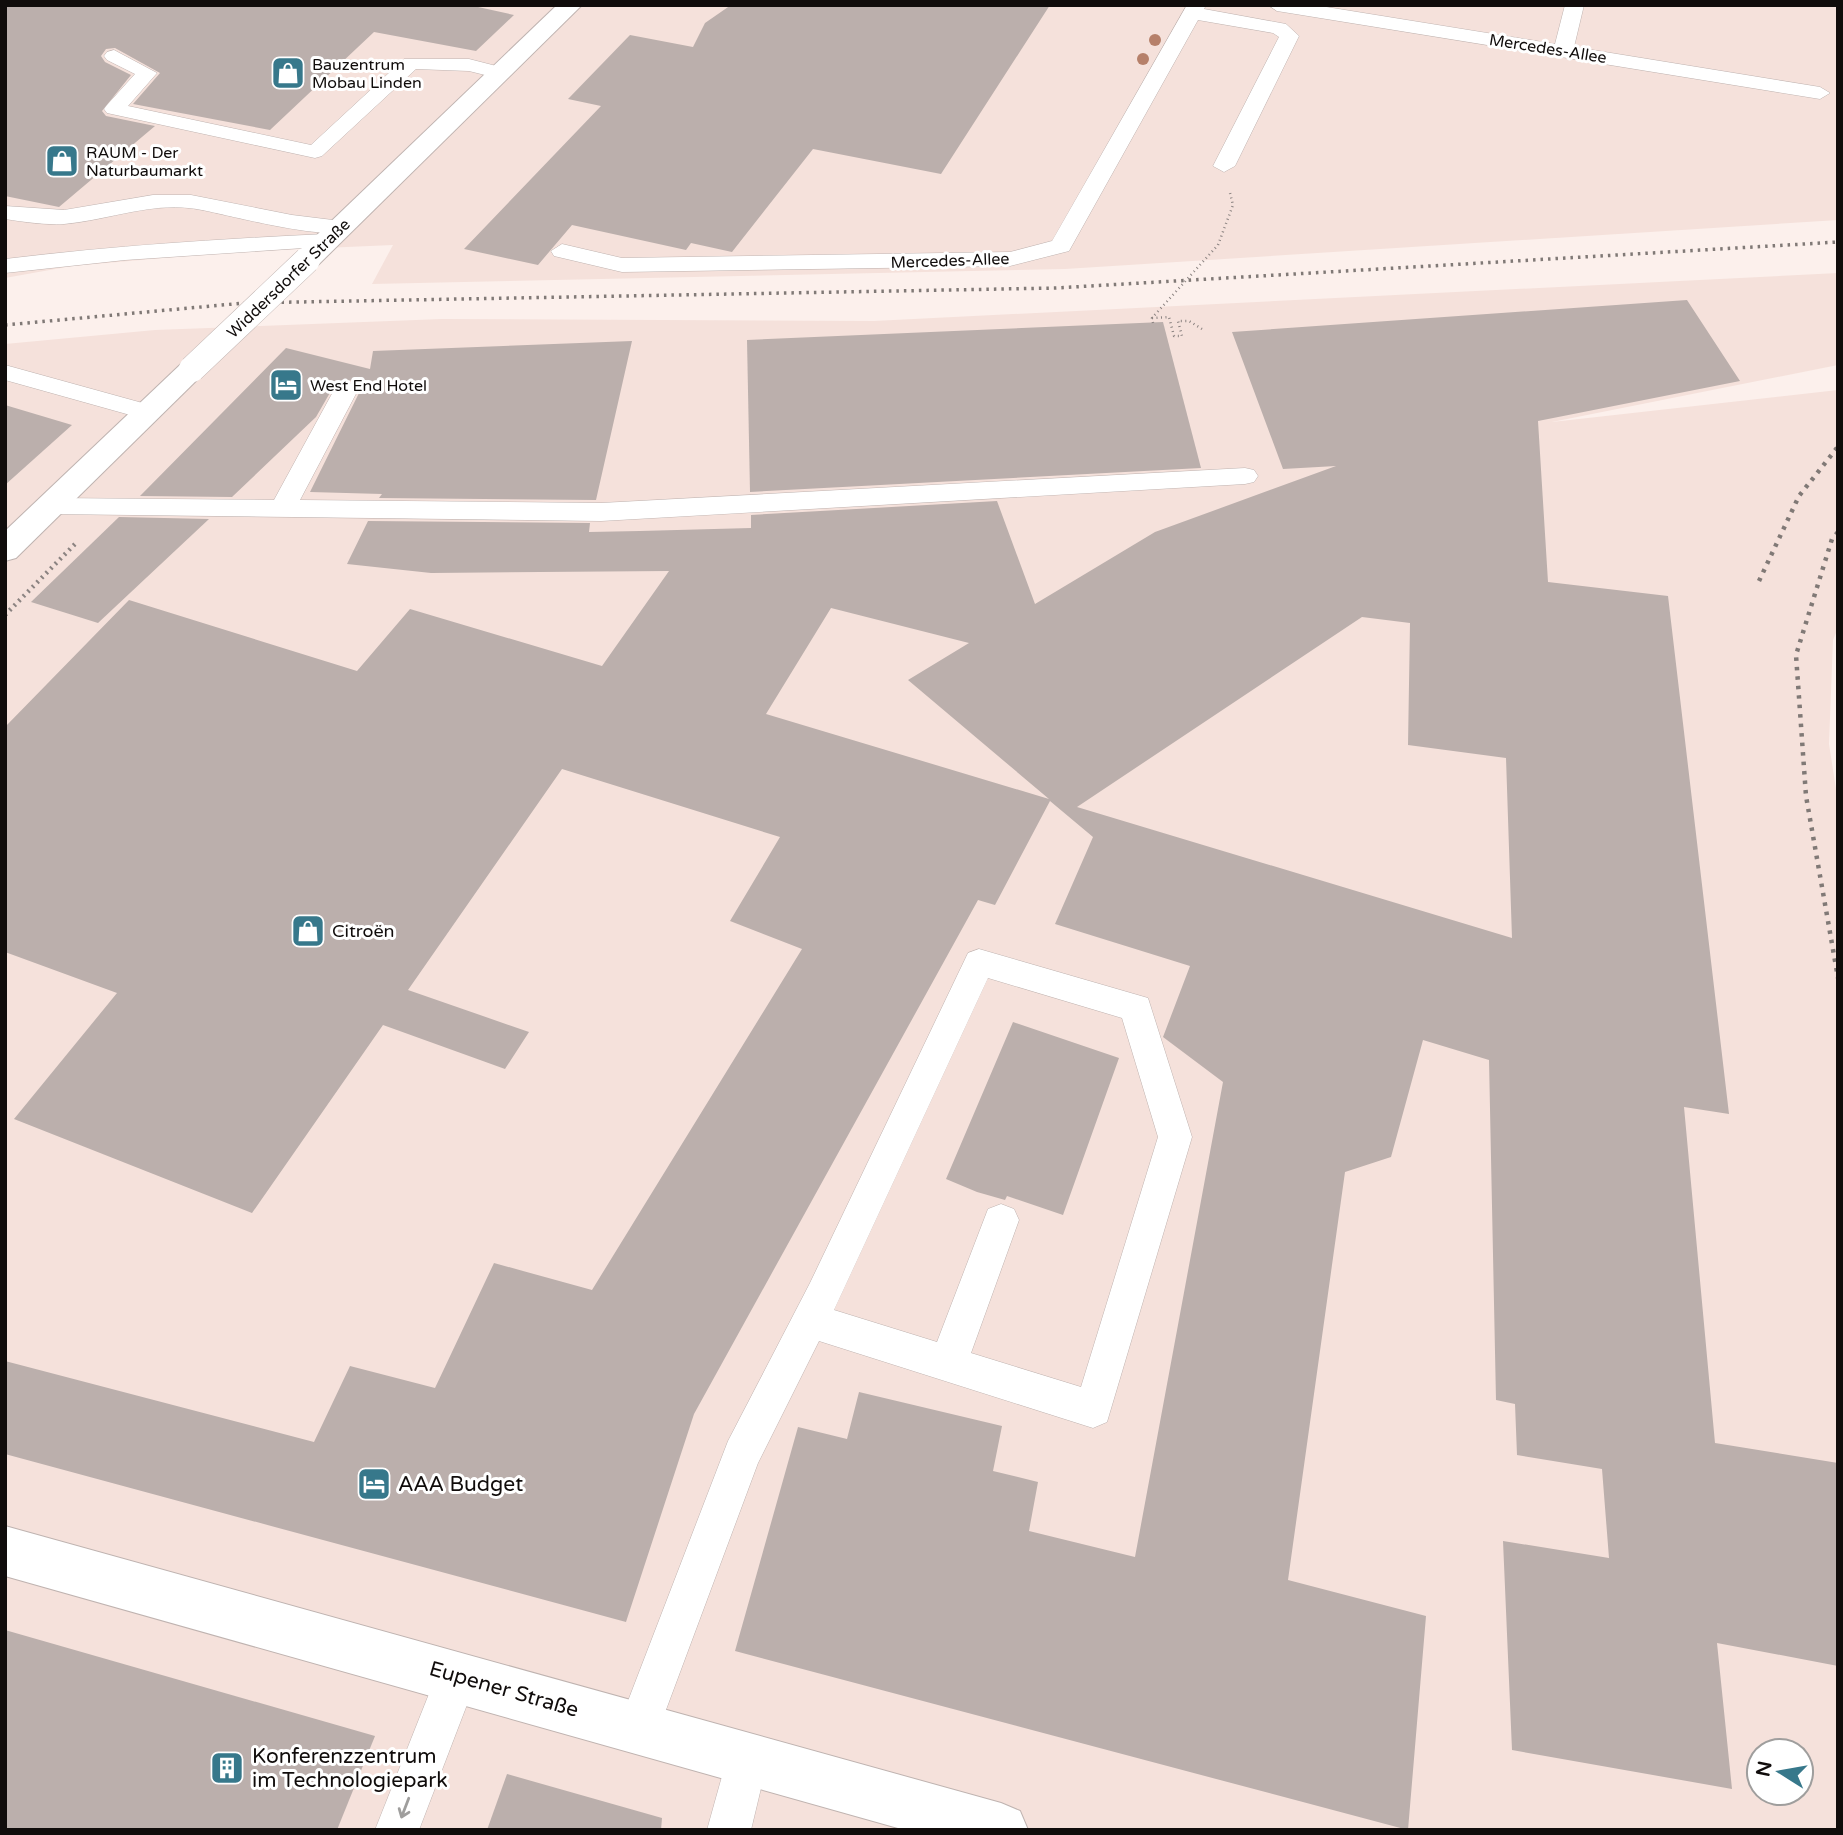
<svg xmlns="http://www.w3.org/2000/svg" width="1843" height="1835" viewBox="0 0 1843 1835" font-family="'Varela Round',sans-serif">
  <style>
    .built { fill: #f5e1db; fill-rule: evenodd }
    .building { fill: #bbafac; fill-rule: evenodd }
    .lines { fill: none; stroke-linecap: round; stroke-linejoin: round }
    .service-casing { stroke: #bfb3b0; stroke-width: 1 }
    .minor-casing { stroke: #bfb3b0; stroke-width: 2 }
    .secondary-casing { stroke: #bfb3b0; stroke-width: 2 }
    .path-far1 { stroke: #8b8381; stroke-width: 2.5; stroke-dasharray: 1 3.5; stroke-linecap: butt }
    .path { stroke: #8b8381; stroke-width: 4.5; stroke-dasharray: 2 4.5; stroke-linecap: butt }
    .service { fill: #fff; fill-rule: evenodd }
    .minor { fill: #fff; fill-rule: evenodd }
    .secondary { fill: #fff; fill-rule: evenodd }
    .rail-far1 { stroke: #807976; stroke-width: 3.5; stroke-dasharray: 2.5 5; stroke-linecap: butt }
    .rail { stroke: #807976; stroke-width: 4.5; stroke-dasharray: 3.5 6; stroke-linecap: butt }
    .secondary-bridge-casing { stroke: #bfb3b0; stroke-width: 27; stroke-linecap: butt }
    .path-bridge { stroke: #8b8381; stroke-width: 2.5; stroke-dasharray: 1 3.5; stroke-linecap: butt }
    .secondary-bridge { stroke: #fff; stroke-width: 26 }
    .tree { fill: #b6806a }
    .oneway { stroke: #9f9e9d }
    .labels { text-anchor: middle; stroke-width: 6; stroke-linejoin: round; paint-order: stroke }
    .far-street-label { font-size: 16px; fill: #100c0b; stroke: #fff }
    .far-poi-label { font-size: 16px; fill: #100c0b; stroke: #fff; text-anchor: start }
    .poi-label { font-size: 18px; fill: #100c0b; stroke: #fff; text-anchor: start }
    .near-poi-label { font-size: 21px; fill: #100c0b; stroke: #fff; text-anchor: start }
    .near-street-label { font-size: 21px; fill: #100c0b; stroke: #fff }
  </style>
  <rect width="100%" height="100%" fill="#fcf0ec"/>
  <g class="built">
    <path d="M5,5H1838V220L1065,269L372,284L393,245L232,252L72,266L5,278Z"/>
    <path d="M1838,273V365L1552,422L1838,390V628L1833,640L1829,744L1838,802V1830H5V344L155,330L442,319L874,321ZM1759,1751H1801V1793H1759Z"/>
  </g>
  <g class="building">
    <path d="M5,5H469L514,15L476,51L374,32L270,130L133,104L160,73L115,48L106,49L101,56L105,62L131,75L102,111L106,116L155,126L59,207L5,196Z"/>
    <path d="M731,5H1050L941,174L813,149L732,252L691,243L686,250L572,225L538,265L464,249L601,106L568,99L630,35L693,47L705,23Z"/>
    <path d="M1687,300L1740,381L1538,421L1548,582L1668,596L1729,1114L1684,1107L1715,1443L1838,1463V1666L1717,1643L1732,1789L1512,1750L1503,1541L1609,1558L1602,1469L1517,1455L1515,1404L1496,1400L1489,1060L1423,1040L1391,1157L1345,1172L1288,1580L1426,1616L1408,1830L735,1651L798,1427L847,1439L859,1392L1002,1426L993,1471L1038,1482L1029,1531L1135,1557L1223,1082L1163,1037L1190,966L1055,924L1093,837L1050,801L995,905L978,900L694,1414L626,1622L5,1454V1361L314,1442L350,1366L435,1388L494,1263L592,1290L802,949L730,921L780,837L562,769L408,990L529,1032L505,1069L383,1025L252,1213L14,1119L117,993L5,952V727L129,600L357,671L410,609L602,666L669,571L431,573L347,564L368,521L590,523L589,532L640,531L751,528V515L997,501L1035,604L1155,532L1336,466L1283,469L1232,332ZM831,608L969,643L908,680L1049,799L766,714ZM1362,617L1410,623L1408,745L1506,758L1512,938L1077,807Z"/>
    <path d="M1163,322L1201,468L750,492L747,340Z"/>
    <path d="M632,341L596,500L379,498L382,494L310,492L360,391L355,381L347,380L335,384L316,417L232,497L140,496L286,348L370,369L373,351Z"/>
    <path d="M5,405L72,425L5,485Z"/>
    <path d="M119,517L209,519L98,623L31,602Z"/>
    <path d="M1013,1022L1119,1058L1063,1215L1007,1196L1005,1200L977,1192L946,1179Z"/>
    <path d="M5,1630L375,1736L337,1830H5Z"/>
    <path d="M507,1774L662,1818L661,1830H487Z"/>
  </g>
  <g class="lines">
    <defs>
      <g id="service">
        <path d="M1187,5H1206L1204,9L1286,24L1299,36L1235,166L1224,172L1213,166L1279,37L1273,33L1198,20L1069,251L1010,266L622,272L554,256L551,251L562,244L622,258L1010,252L1052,241Z"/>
        <path d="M1268,5H1314L1555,44L1565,5H1584L1574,47L1820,87L1830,93L1820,99L1277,11Z"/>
        <path d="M114,50L157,73L128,106L311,145L404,59H469L508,69L511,73L501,79L469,71L416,69L322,156L315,158L107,113L104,109L107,105L135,74L107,60L104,56L107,52Z"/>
        <path d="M153,195H191L292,215L341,221L352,228C341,245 224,214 202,210C155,200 110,220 64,224C44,225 25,222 5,219V206L64,210Z"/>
        <path d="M326,234L337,241L334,246L125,260L5,273V259C112,246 219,239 326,234Z"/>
        <path d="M5,365L157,407L160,412L157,417L148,420L5,380Z"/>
        <path d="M346,383L355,385L358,390L300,500L601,503L1245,468L1254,470L1258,476L1254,482L1245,484L601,521L51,514L42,512L38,506L42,500L51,498L274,500L334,390L337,385Z"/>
        <path d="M979,949L1148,998L1192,1137L1107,1422L1093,1428L819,1341L758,1463L654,1742L639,1748L624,1742L618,1727L728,1441L810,1283L968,953ZM988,978L1122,1018L1158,1137L1081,1387L971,1353L1019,1220L1014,1209L1001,1204L988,1209L937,1342L834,1310Z"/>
        <path d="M457,1655L472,1661L478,1676L419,1830H375L442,1661Z"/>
        <path d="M746,1737L761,1744L768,1759L751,1830H707L731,1744Z"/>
      </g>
      <path id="minor" d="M5,1526L1001,1803L1020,1811L1028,1830H905L5,1576Z"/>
      <g id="secondary">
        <path d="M557,5H582L317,266H297L293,260L297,254Z"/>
        <path d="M192,360L202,363L207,369L202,375L16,558L5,561V531L182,363Z"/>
      </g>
    </defs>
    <use href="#service" class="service-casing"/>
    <use href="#minor" class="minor-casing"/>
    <use href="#secondary" class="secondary-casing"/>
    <g class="path-far1">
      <path d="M1218,245L1233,205L1230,193"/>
      <path d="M1152,318L1169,317L1174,336H1182L1178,321H1189L1202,329"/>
    </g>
    <path class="path" d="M5,615L76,543"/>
    <use href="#service" class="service"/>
    <use href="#minor" class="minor"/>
    <use href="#secondary" class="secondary"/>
    <g class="rail-far1">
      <path d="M5,325L244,303L1056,288L1838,242"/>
      <path d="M1835,450L1838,446"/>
    </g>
    <g class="rail">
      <path d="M1838,532L1832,539L1796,655L1806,796L1838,978"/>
      <path d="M1759,581L1799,496L1837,448"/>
    </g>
    <defs>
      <path id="secondary-bridge" d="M192,369L307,260"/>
    </defs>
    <use href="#secondary-bridge" class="secondary-bridge-casing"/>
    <path class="path-bridge" d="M1153,323L1152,318L1218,245"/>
    <use href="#secondary-bridge" class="secondary-bridge"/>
  </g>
  <g class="tree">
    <circle cx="1155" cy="40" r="6"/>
    <circle cx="1143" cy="59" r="6"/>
  </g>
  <defs><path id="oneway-shaft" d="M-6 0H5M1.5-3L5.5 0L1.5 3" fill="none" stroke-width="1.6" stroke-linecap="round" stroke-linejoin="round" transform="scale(1.75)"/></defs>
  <use class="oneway" href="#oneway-shaft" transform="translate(405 1808) rotate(111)"/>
  <defs>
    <symbol id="shop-square" viewBox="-11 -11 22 22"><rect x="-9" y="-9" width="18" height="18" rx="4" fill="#37788b" stroke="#fff"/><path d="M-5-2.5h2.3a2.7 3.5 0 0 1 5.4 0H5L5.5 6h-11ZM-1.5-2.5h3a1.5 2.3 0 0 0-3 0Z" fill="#fff"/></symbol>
    <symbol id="hotel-square" viewBox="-11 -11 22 22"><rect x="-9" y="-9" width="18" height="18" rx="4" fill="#37788b" stroke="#fff"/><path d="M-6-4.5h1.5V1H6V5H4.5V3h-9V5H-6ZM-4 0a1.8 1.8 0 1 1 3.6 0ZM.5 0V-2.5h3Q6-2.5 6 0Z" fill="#fff"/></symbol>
    <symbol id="building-square" viewBox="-11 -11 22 22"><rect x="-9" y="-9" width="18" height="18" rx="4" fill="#37788b" stroke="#fff"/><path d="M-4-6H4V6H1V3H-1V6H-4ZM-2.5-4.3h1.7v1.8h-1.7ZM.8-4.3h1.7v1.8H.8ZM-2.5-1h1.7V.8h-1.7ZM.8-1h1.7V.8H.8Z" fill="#fff"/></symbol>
  </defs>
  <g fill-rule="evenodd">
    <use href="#shop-square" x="269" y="54" width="38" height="38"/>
    <use href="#shop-square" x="43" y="142" width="38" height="38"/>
    <use href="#hotel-square" x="267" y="366" width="38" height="38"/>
    <use href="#shop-square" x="289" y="912" width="38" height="38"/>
    <use href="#hotel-square" x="355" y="1465" width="38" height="38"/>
    <use href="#building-square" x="208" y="1749" width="38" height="38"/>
  </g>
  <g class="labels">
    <g class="far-street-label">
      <text transform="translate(1548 48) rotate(9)" y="6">Mercedes-Allee</text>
      <text transform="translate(950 260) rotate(-2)" y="6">Mercedes-Allee</text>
      <text transform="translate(288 278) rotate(-44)" y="6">Widdersdorfer Straße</text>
    </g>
    <g class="far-poi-label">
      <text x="312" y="70">Bauzentrum<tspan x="312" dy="18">Mobau Linden</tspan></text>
      <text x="86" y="158">RAUM - Der<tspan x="86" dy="18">Naturbaumarkt</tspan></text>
      <text x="310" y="391">West End Hotel</text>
    </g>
    <g class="poi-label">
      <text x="332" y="937">Citroën</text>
    </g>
    <g class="near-poi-label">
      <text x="398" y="1491">AAA Budget</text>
      <text x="252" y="1763">Konferenzzentrum<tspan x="252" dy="24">im Technologiepark</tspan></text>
    </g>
    <g class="near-street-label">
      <text transform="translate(504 1689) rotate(16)" y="7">Eupener Straße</text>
    </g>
  </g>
  <rect width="1843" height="1835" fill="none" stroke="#100c0b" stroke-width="14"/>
  <g transform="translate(1780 1772) rotate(281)"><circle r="33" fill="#ffffff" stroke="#9f9e9d" stroke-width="2"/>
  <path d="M0-5L12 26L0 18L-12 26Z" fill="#37788b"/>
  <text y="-10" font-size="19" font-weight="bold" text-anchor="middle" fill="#100c0b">N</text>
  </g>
</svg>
